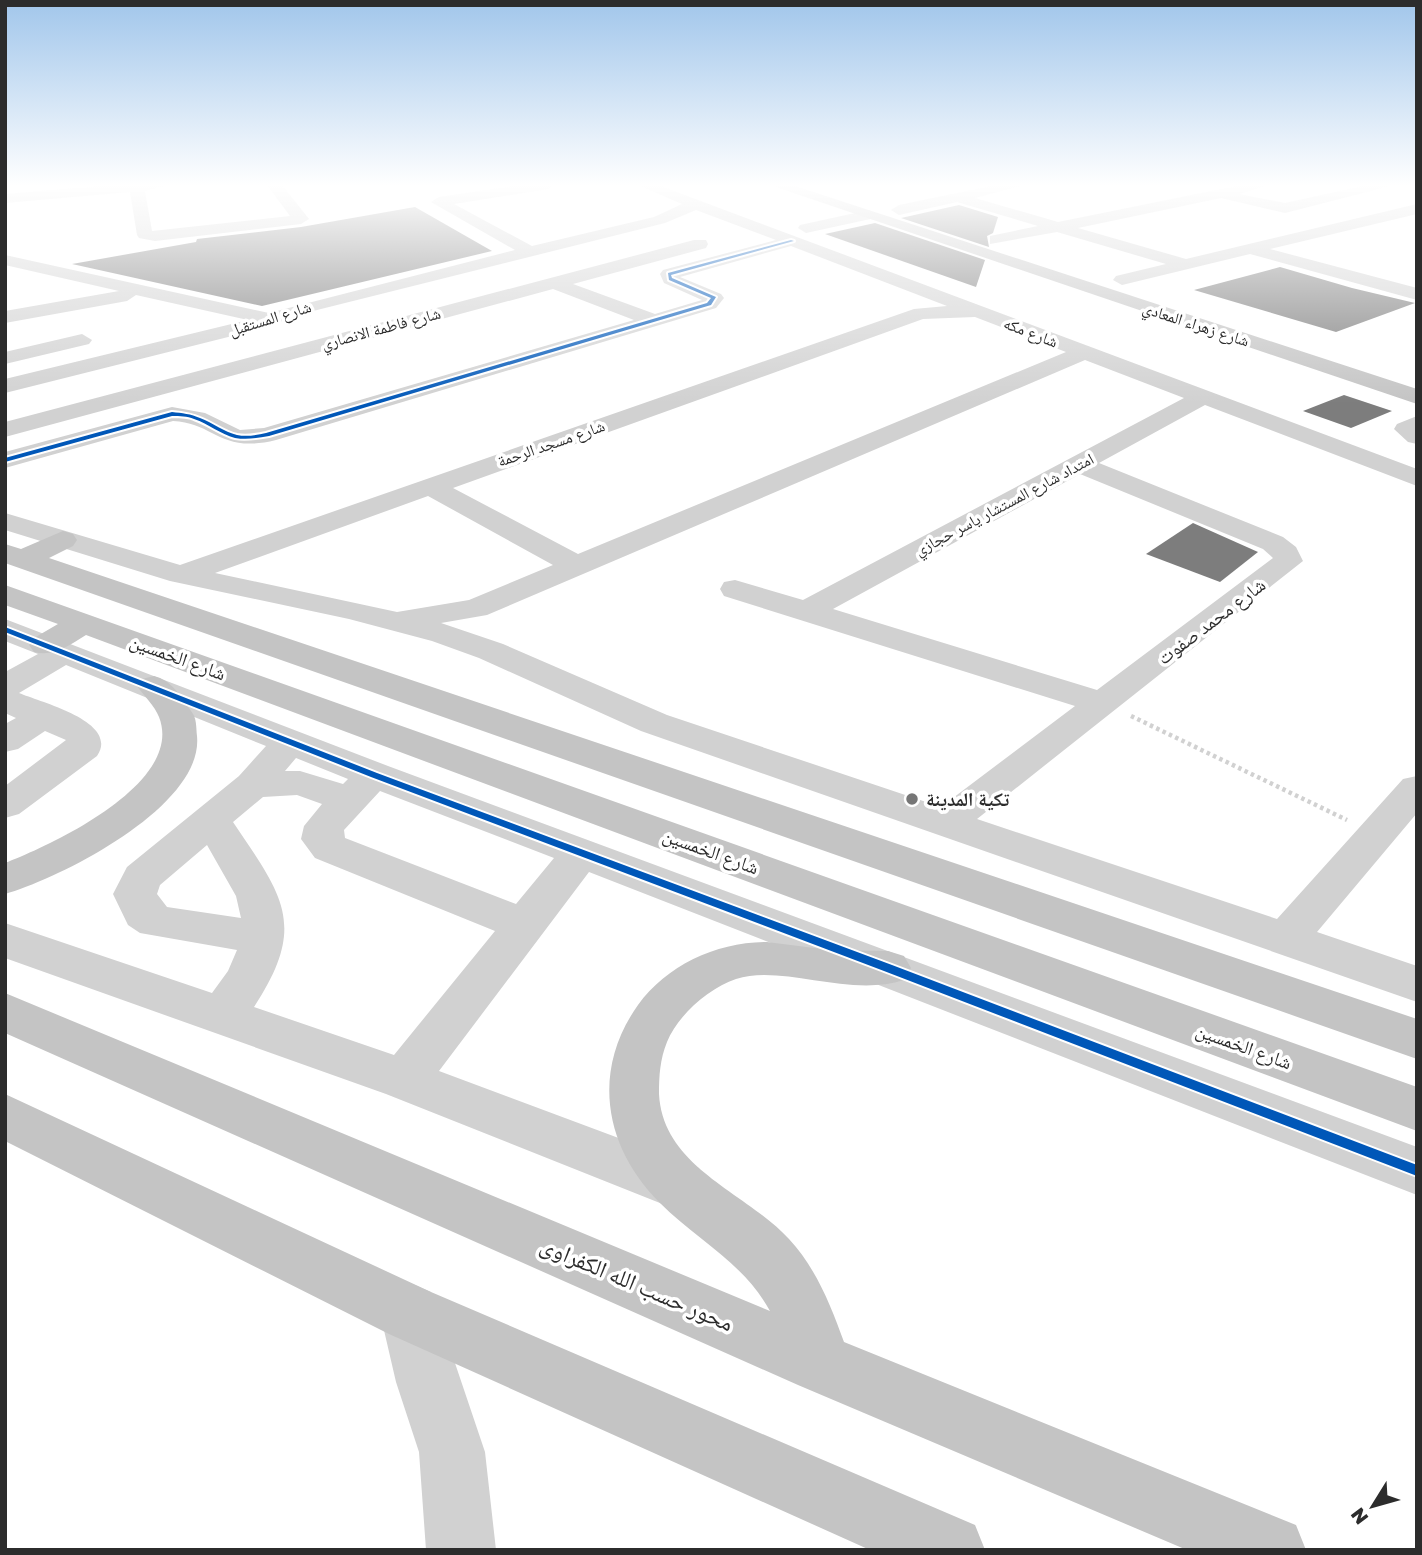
<svg xmlns="http://www.w3.org/2000/svg" width="1422" height="1555" viewBox="0 0 1422 1555" font-family="'Golos Text','Noto Naskh Arabic',sans-serif">
  <style>
    .building { fill: #7d7d7d }
    .lines { fill: none; stroke-linecap: round; stroke-linejoin: round }
    .path { stroke: #d1d1d1; stroke-width: 4.5; stroke-dasharray: 3.5 3.5; stroke-linecap: butt }
    .minor { fill: #d1d1d1; fill-rule: evenodd }
    .major { fill: #c4c4c4; fill-rule: evenodd }
    .cycleway-casing { stroke: #fff; stroke-width: 4 }
    .cycleway { fill: #0057b8; fill-rule: evenodd }
    .poi-dot { fill: #767676; stroke: #fff; stroke-width: 2.5 }
    .labels { text-anchor: middle; stroke-width: 7; stroke-linejoin: round; paint-order: stroke }
    .far-street-label { font-size: 16px; fill: #2c2c2c; stroke: #fff }
    .street-label { font-size: 19px; fill: #2c2c2c; stroke: #fff }
    .poi-label { font-size: 19px; font-weight: bold; fill: #2c2c2c; stroke: #fff; text-anchor: start }
    .near-street-label { font-size: 23px; fill: #2c2c2c; stroke: #fff }
  </style>
  <rect width="100%" height="100%" fill="#fff"/>
  <g class="building">
    <path d="M959,205L998,217L993,233L987,236L989,247L901,218Z"/>
    <path d="M415,207L492,251L262,306L72,264L196,242L197,239L301,227Z"/>
    <path d="M875,223L985,260L976,287L825,234Z"/>
    <path d="M1280,267L1352,288L1415,303L1336,332L1194,290Z"/>
    <path d="M1344,395L1392,411L1351,428L1303,411Z"/>
    <path d="M1193,523L1258,552L1220,582L1146,554Z"/>
  </g>
  <g class="lines">
    <path class="path" d="M1131,716L1347,820"/>
    <g class="minor">
      <path d="M112,185H168L145,191L152,231L290,216L267,185H282L309,219L301,224L155,241L139,238L137,235L130,192L5,203V194Z"/>
      <path d="M520,185H555L548,189L454,204L532,246L654,217L682,204L638,185H658L1417,469V486L1205,405L1099,463L1283,537L1296,547L1303,561L977,819L1277,919L1403,779L1417,776V813L1317,932L1417,966V1002L641,731L479,658L432,641L349,619L170,581L5,530V513L180,565L914,309L947,306L791,246L680,277L721,294L724,298L716,308L276,440C220,454 215,423 173,421L5,468V452L172,407L205,413L240,430L264,428L634,320L553,289L5,437V422L694,240H706L708,244L706,248L573,284L655,314L702,300L664,283L660,274L663,270L776,240L696,210L665,223L305,313L260,329L5,393V379L248,320L136,295L127,301L5,323V311L119,291L5,265V255L269,313L515,250L431,202L439,197ZM975,317L1066,352L578,554L453,488L923,319ZM1085,360L1184,398L803,600L735,580L724,582L720,589L724,596L1075,706L941,807L667,715L503,644L441,623L487,615ZM1080,474L1263,549L1273,558L1097,690L833,609ZM428,496L553,565L469,600L397,612L215,573Z"/>
      <path d="M996,185H1024L975,198L1058,222L1241,185H1269L1239,194L1285,203L1367,185H1394L1285,213L1221,198L1078,228L1186,259L1417,204V214L1270,249L1417,288V300L1250,254L1122,285L1113,280L1116,276L1166,264L1057,232L990,244V236L1038,226L957,202L899,215L891,210L899,205Z"/>
      <path d="M869,210L877,215L875,218L806,233L798,228L800,225Z"/>
      <path d="M82,334L92,340L89,344L5,364V352Z"/>
      <path d="M1417,416V444L1408,442L1394,429L1397,424Z"/>
      <path d="M5,619L388,766L1417,1147V1195L589,872L439,1071L699,1168L708,1186L699,1204L680,1211L386,1094L5,958V923L212,993L228,971L237,950L140,933L128,925L113,894L127,867L239,776L266,746L66,665L19,693C43,703 120,722 97,756L19,814L5,818V786L66,740L45,731L18,749L5,752V724L16,718L5,713V672L38,654L5,641ZM296,758L348,779L343,784L300,771H285ZM380,791L554,858L516,904L345,838L344,830ZM297,795L322,804L304,826L301,839L315,858L495,931L394,1055L254,1007C308,925 283,896 233,822L263,797ZM207,845L236,896L241,918L167,907L157,894L160,885Z"/>
      <path d="M410,1283L431,1292L485,1452L496,1550H426L419,1452L396,1382L380,1313L389,1292Z"/>
    </g>
    <g class="major">
      <path d="M770,185H792L1417,389V404Z"/>
      <path d="M63,531L73,534L77,540L73,546L49,558L1417,1019V1059L5,563V544L21,549Z"/>
      <path d="M5,585L1417,1087V1131L86,635C69,645 55,657 34,652L29,645L34,638L58,624L5,605Z"/>
      <path d="M154,676C171,680 181,696 191,711C197,718 196,727 197,736C204,806 61,878 5,894V863C52,845 185,783 159,717C155,706 143,695 137,686L142,679Z"/>
      <path d="M767,942L830,950L888,951L904,956L911,968L904,980C849,998 782,964 736,979C709,988 678,1015 667,1042C660,1059 659,1076 659,1094C663,1168 746,1192 789,1239C816,1268 831,1306 844,1342L1296,1525L1306,1550H1187L798,1385L5,1033V993L770,1311C744,1263 698,1241 660,1203C604,1147 591,1071 638,1005C667,965 717,942 767,942Z"/>
      <path d="M5,1094L431,1292L975,1525L985,1550H870L389,1334L5,1141Z"/>
    </g>
    <defs>
      <g id="cycleway">
        <path d="M791,240L794,241L671,275L672,278L716,297L711,305L269,436C258,438 247,440 235,438C220,434 209,424 194,419C187,416 180,416 172,416L5,462V458L172,412C182,413 191,414 200,418C213,423 224,432 237,435C247,437 257,435 266,433L707,303L711,298L669,280L668,273Z"/>
        <path d="M5,627L377,773L892,965L1417,1165V1176L884,971L371,777L5,632Z"/>
      </g>
    </defs>
    <use href="#cycleway" class="cycleway-casing"/>
    <use href="#cycleway" class="cycleway"/>
  </g>
  <linearGradient id="sky" x2="0" y2="1"><stop stop-color="#a1c6eb"/><stop offset="0.46" stop-color="#fff"/><stop offset="1" stop-color="#fff" stop-opacity="0"/></linearGradient>
  <rect width="1422" height="403" fill="url(#sky)"/>
  <circle class="poi-dot" cx="912" cy="799" r="7"/>
  <g class="labels">
    <g class="far-street-label">
      <text transform="translate(270 318) rotate(-17)" y="6">شارع المستقبل</text>
      <text transform="translate(1196 324) rotate(18)" y="6">شارع زهراء المعادي</text>
      <text transform="translate(381 328) rotate(-15)" y="6">شارع فاطمة الانصاري</text>
      <text transform="translate(1031 332) rotate(21)" y="6">شارع مكه</text>
      <text transform="translate(551 443) rotate(-19)" y="6">شارع مسجد الرحمة</text>
      <text transform="translate(1004 504) rotate(-28)" y="6">امتداد شارع المستشار ياسر حجازي</text>
    </g>
    <g class="street-label">
      <text transform="translate(1211 621) rotate(-37)" y="7">شارع محمد صفوت</text>
      <text transform="translate(178 657) rotate(20)" y="7">شارع الخمسين</text>
      <text transform="translate(711 851) rotate(20)" y="7">شارع الخمسين</text>
      <text transform="translate(1244 1046) rotate(20)" y="7">شارع الخمسين</text>
    </g>
    <g class="poi-label">
      <text x="926" y="806">تكية المدينة</text>
    </g>
    <g class="near-street-label">
      <text transform="translate(637 1284) rotate(23)" y="8">محور حسب الله الكفراوى</text>
    </g>
  </g>
  <rect width="1422" height="1555" fill="none" stroke="#2c2c2c" stroke-width="14"/>
  <g transform="translate(1373 1506) rotate(233)" stroke="#ffffff" stroke-width="5" paint-order="stroke">
  <path d="M0-5L12 26L0 18L-12 26Z" fill="#2c2c2c"/>
  <text y="-10" font-size="19" font-weight="bold" text-anchor="middle" fill="#2c2c2c">N</text>
  </g>
</svg>
